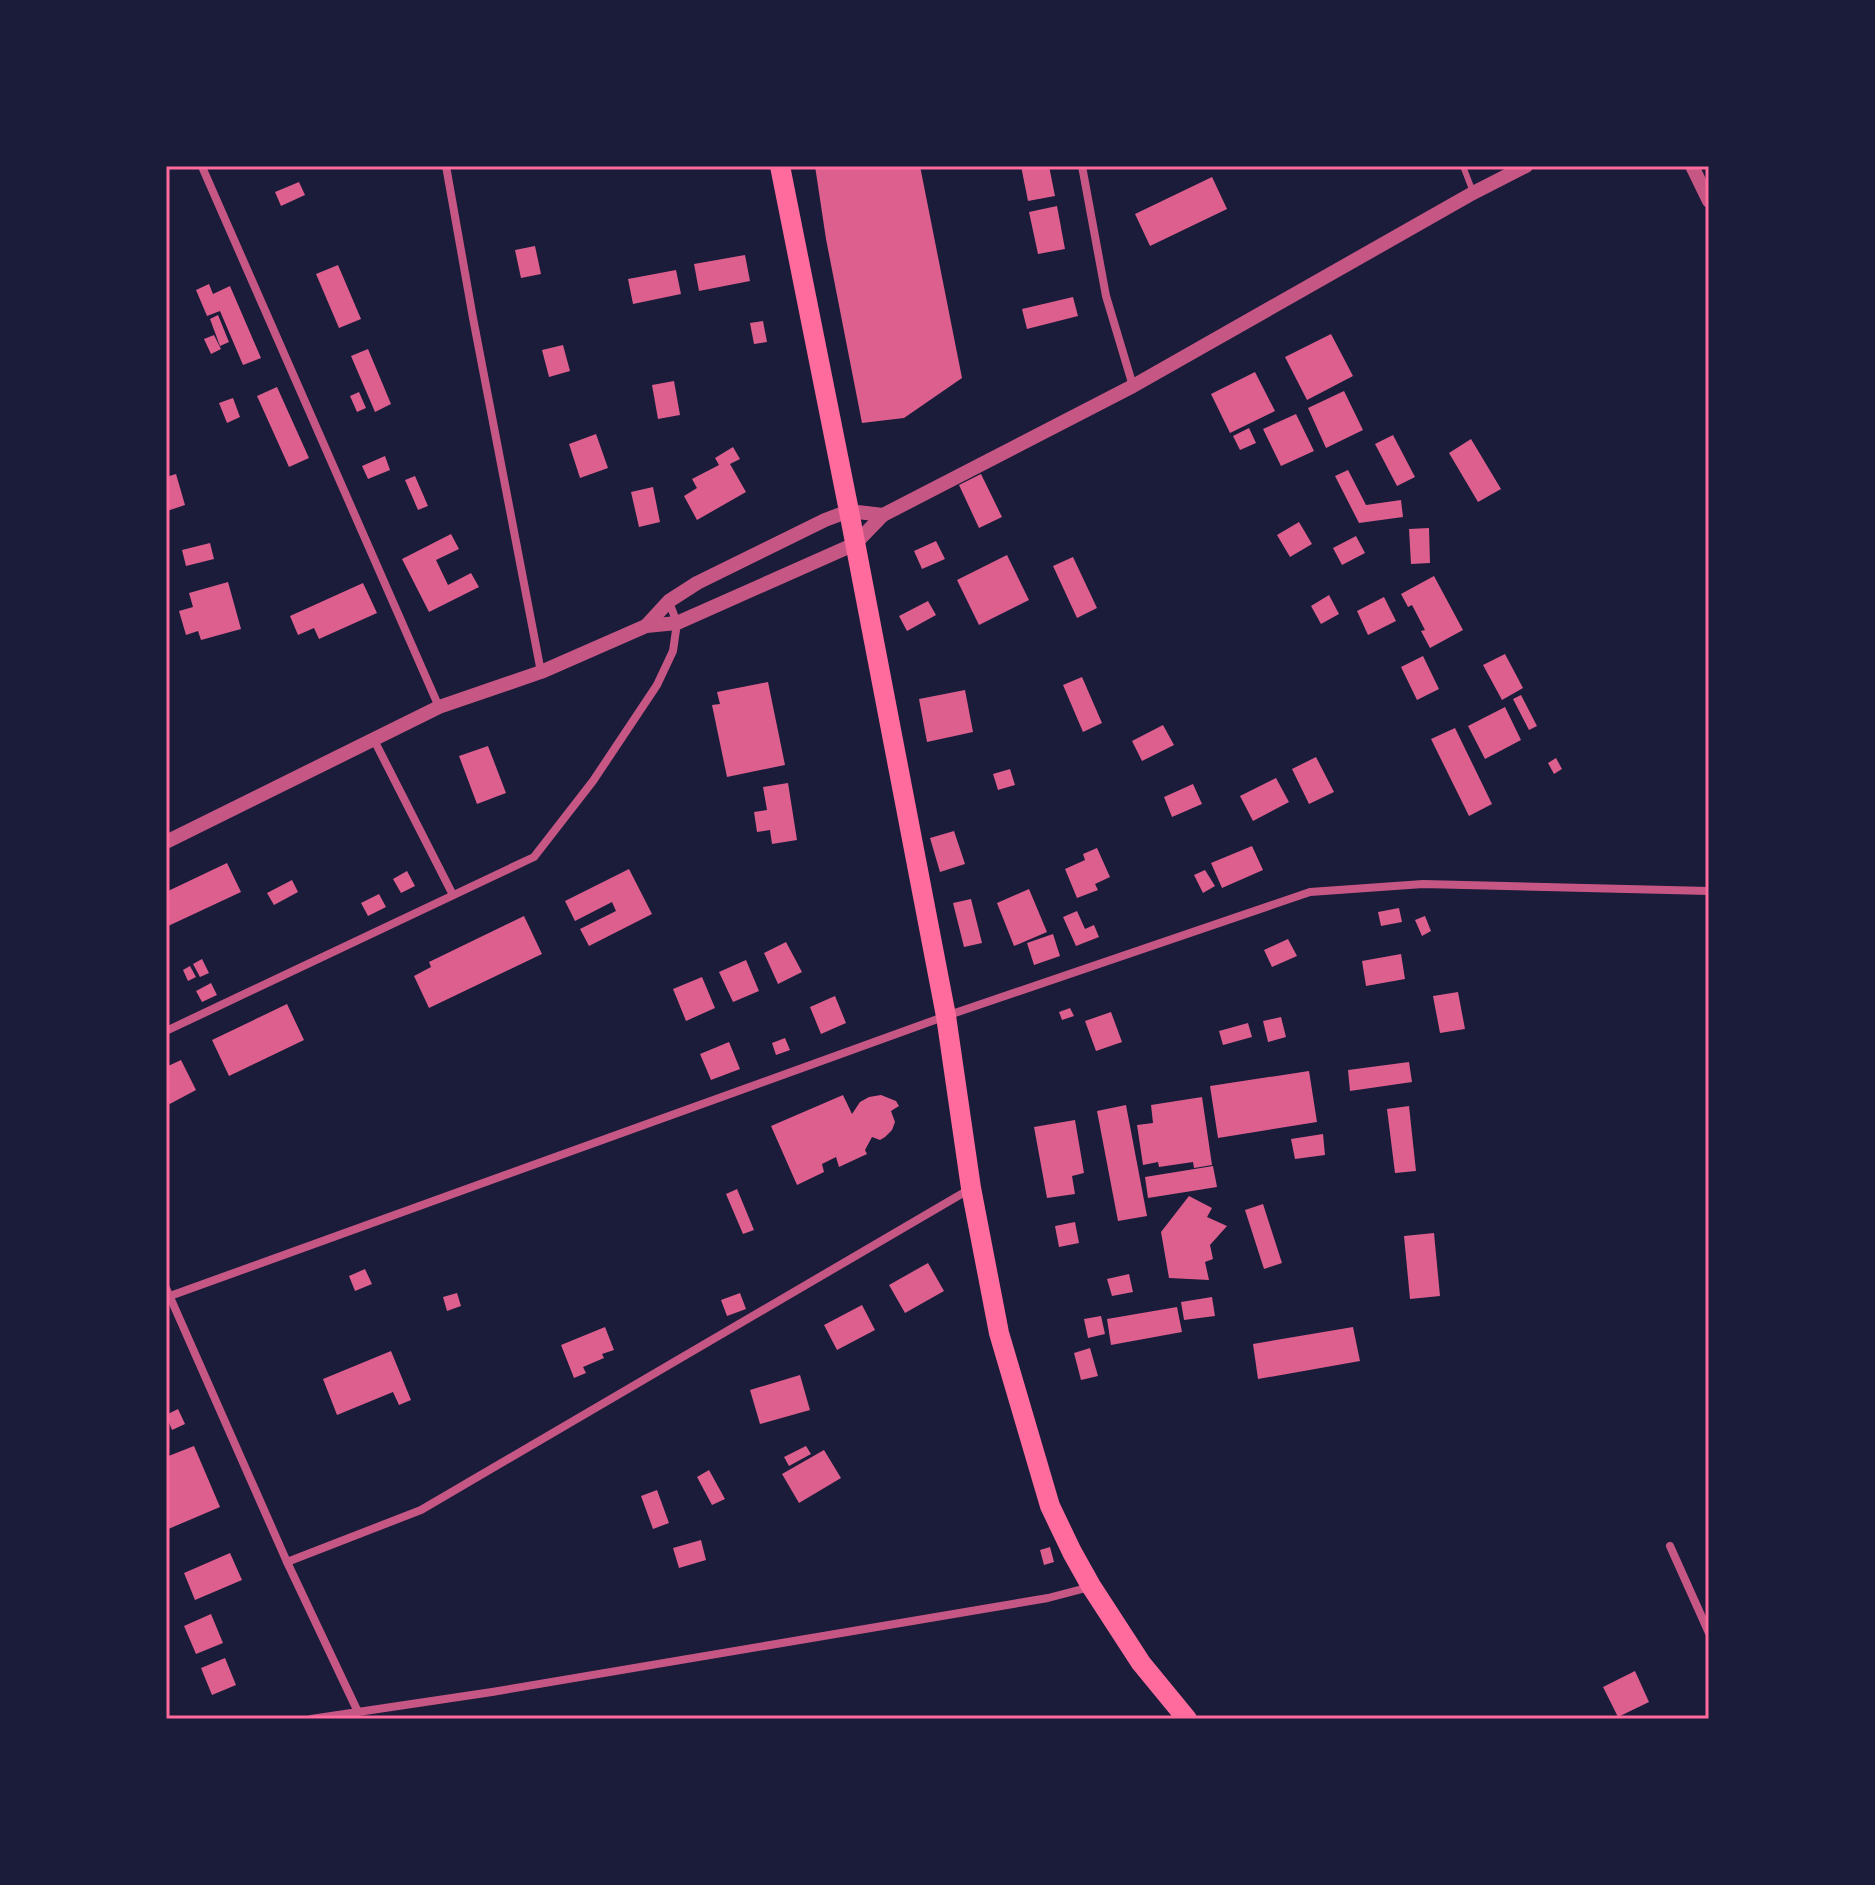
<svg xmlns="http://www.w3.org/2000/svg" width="1875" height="1885" viewBox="0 0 1875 1885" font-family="'Golos Text',sans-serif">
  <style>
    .building { fill: #dd5f8e }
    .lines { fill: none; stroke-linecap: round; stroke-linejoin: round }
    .service { stroke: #c65784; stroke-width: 6 }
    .minor { stroke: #c65784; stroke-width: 8 }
    .tertiary { stroke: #c65784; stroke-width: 14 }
    .primary { stroke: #ff6b9d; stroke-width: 20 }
    .neatline { fill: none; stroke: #ff6b9d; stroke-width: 3 }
  </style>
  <rect width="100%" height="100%" fill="#1b1b3a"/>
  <g class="building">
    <path d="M815,166H920L962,378L904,418L862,423L826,239Z"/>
    <path d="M1021,166H1049L1055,196L1028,201Z"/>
    <path d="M1212,177L1227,209L1150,246L1135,214Z"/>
    <path d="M299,182L305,195L281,206L275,192Z"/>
    <path d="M1057,206L1065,249L1038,254L1029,212Z"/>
    <path d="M535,246L541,274L521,278L515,250Z"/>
    <path d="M745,255L750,281L699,291L694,264Z"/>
    <path d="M338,265L361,319L339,328L316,274Z"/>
    <path d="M676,270L681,294L633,304L628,279Z"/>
    <path d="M209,284L213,294L230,286L261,358L243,365L220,311L207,316L196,290Z"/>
    <path d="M1073,297L1078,316L1027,329L1022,309Z"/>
    <path d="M218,315L229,342L220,346L210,319Z"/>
    <path d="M763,321L767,342L754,344L750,323Z"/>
    <path d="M1331,334L1353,376L1307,400L1285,357Z"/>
    <path d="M214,335L221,349L211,354L204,339Z"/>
    <path d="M563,345L570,371L549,377L542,350Z"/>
    <path d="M368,349L391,404L375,412L351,356Z"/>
    <path d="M1255,372L1275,411L1230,433L1211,394Z"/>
    <path d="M674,381L680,415L658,419L652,385Z"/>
    <path d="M277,387L309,458L289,467L257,396Z"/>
    <path d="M1344,391L1363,430L1326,448L1308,408Z"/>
    <path d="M359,392L366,408L357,412L350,396Z"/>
    <path d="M233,398L240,417L227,423L219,403Z"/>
    <path d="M1296,414L1314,451L1281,466L1263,429Z"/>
    <path d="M1249,428L1256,443L1240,450L1233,436Z"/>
    <path d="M596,434L608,468L580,478L569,444Z"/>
    <path d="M1393,435L1415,477L1397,486L1375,444Z"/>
    <path d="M1471,439L1501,489L1478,502L1449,453Z"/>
    <path d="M733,447L740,459L730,464L746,492L697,520L684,496L697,488L692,479L719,465L715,458Z"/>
    <path d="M385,456L390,470L368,479L362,466Z"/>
    <path d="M1348,470L1366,505L1401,500L1403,517L1359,523L1335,476Z"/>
    <path d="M176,474L185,505L167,511L166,477Z"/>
    <path d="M981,474L1002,517L979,528L959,485Z"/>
    <path d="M415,476L428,506L418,510L405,480Z"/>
    <path d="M653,487L660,522L639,527L631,492Z"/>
    <path d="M1299,522L1312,544L1290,557L1277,535Z"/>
    <path d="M1429,528L1430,563L1411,564L1409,529Z"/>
    <path d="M451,534L459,549L436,560L448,585L471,573L479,587L429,612L402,559Z"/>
    <path d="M1356,536L1365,553L1342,565L1333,548Z"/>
    <path d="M936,541L945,559L922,569L914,551Z"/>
    <path d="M210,543L214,559L186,566L182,550Z"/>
    <path d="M1007,555L1029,600L979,625L957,580Z"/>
    <path d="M1073,557L1097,608L1077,618L1053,566Z"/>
    <path d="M1434,576L1463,630L1430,648L1421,631L1425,630L1412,605L1408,607L1401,594Z"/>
    <path d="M228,582L241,629L201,640L198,631L186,635L179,611L193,607L189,593Z"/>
    <path d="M363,583L377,613L319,639L314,628L298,635L290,616Z"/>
    <path d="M1329,595L1339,614L1321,624L1311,606Z"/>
    <path d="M1384,597L1396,621L1368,635L1357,611Z"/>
    <path d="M928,601L936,615L907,631L899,616Z"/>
    <path d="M1505,654L1523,688L1502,700L1483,665Z"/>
    <path d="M1423,656L1439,689L1417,700L1401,667Z"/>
    <path d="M1082,677L1102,723L1083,732L1063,685Z"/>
    <path d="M768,682L785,765L727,777L712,705L720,704L717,692Z"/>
    <path d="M965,690L973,732L927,742L919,699Z"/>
    <path d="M1521,695L1537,726L1529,730L1513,699Z"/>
    <path d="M1505,707L1521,740L1485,759L1468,726Z"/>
    <path d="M1163,725L1174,745L1142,761L1132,741Z"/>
    <path d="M1455,728L1492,804L1469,816L1431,739Z"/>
    <path d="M488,746L506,793L477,804L459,756Z"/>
    <path d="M1316,757L1334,792L1309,804L1292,769Z"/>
    <path d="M1556,758L1562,769L1554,774L1548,763Z"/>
    <path d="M1010,769L1015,785L998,790L993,774Z"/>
    <path d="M1276,778L1289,802L1253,821L1240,796Z"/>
    <path d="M788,783L797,840L772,844L770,830L757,832L754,812L767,810L763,787Z"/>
    <path d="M1193,784L1202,804L1172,817L1164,797Z"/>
    <path d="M954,831L965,864L940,872L930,838Z"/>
    <path d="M1252,846L1263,870L1222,888L1211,863Z"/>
    <path d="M1097,848L1110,877L1095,884L1098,890L1077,898L1065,869L1085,860L1083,854Z"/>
    <path d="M227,863L241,892L166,927V892Z"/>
    <path d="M629,869L652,914L589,946L580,929L616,911L612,902L575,921L565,901Z"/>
    <path d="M1205,870L1215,886L1203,893L1194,875Z"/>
    <path d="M407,871L415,886L401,893L393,879Z"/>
    <path d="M292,880L298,892L274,905L267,893Z"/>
    <path d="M1029,889L1047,932L1014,946L997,903Z"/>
    <path d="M379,894L386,907L368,916L361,903Z"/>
    <path d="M971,899L982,943L964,947L953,903Z"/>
    <path d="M1399,908L1402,922L1381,926L1378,912Z"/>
    <path d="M1077,911L1085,929L1094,925L1099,937L1076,946L1063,917Z"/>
    <path d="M524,916L542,954L429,1008L414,976L431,967L429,962Z"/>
    <path d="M1425,916L1431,931L1422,936L1415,920Z"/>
    <path d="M1053,934L1060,956L1034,965L1027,943Z"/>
    <path d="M1288,939L1297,956L1272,967L1264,950Z"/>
    <path d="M786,942L802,972L778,984L764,953Z"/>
    <path d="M1401,954L1405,979L1366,986L1362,961Z"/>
    <path d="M202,959L209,973L200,977L193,964Z"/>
    <path d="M746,960L759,991L733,1002L719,972Z"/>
    <path d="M190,966L196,977L188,981L183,970Z"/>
    <path d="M702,977L715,1008L686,1021L673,989Z"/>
    <path d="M211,983L217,995L202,1002L196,991Z"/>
    <path d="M1458,992L1465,1029L1440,1033L1433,996Z"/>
    <path d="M835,996L846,1023L821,1034L810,1007Z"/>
    <path d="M287,1004L304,1040L229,1076L212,1040Z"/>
    <path d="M1070,1008L1074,1016L1062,1020L1059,1012Z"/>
    <path d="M1111,1012L1122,1042L1096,1051L1085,1021Z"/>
    <path d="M1281,1017L1286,1037L1268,1042L1263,1021Z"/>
    <path d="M1248,1023L1252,1037L1223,1045L1219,1031Z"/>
    <path d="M785,1038L790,1050L776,1055L772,1043Z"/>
    <path d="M729,1042L740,1069L711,1080L700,1054Z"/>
    <path d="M181,1060L196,1090L166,1106V1067Z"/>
    <path d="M1409,1062L1412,1082L1350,1091L1348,1070Z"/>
    <path d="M1309,1071L1317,1122L1218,1138L1210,1086Z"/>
    <path d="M843,1095L852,1114L860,1102L869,1097L881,1095L896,1101L899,1106L891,1111L895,1122L892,1130L885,1137L880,1140L872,1137L865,1150L867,1154L839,1167L836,1157L822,1164L824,1172L797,1185L771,1126Z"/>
    <path d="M1202,1097L1212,1165L1194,1168L1193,1162L1159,1167L1158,1162L1143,1165L1137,1125L1153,1123L1151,1105Z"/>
    <path d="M1126,1105L1147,1216L1118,1221L1097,1111Z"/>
    <path d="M1409,1106L1416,1171L1395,1173L1387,1109Z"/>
    <path d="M1075,1120L1084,1173L1072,1176L1075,1194L1047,1198L1034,1127Z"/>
    <path d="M1323,1134L1325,1155L1295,1159L1291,1139Z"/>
    <path d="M1213,1166L1217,1187L1148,1198L1145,1177Z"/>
    <path d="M737,1189L754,1230L743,1234L726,1194Z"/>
    <path d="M1189,1196L1212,1208L1207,1217L1227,1226L1210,1245L1213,1259L1205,1262L1209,1280L1169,1278L1161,1232Z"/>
    <path d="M1263,1204L1282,1263L1264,1269L1245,1210Z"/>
    <path d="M1075,1222L1079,1243L1059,1247L1055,1226Z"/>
    <path d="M1434,1233L1440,1296L1410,1299L1404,1236Z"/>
    <path d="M928,1263L944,1291L905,1313L889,1285Z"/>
    <path d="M365,1269L372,1284L355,1291L349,1276Z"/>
    <path d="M1129,1274L1133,1292L1112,1296L1107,1279Z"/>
    <path d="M457,1293L461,1306L447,1311L443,1297Z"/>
    <path d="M740,1293L746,1309L727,1316L721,1300Z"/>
    <path d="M1212,1297L1215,1316L1184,1320L1181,1302Z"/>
    <path d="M862,1305L875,1330L837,1350L824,1325Z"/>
    <path d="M1177,1307L1182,1332L1111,1345L1107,1319Z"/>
    <path d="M1101,1316L1105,1334L1088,1338L1084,1319Z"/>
    <path d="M605,1327L614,1350L602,1354L604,1358L583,1367L586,1373L574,1378L561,1345Z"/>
    <path d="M1353,1327L1360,1361L1258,1379L1253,1344Z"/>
    <path d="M1090,1348L1098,1376L1081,1380L1074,1353Z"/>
    <path d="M391,1351L411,1400L399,1405L393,1392L337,1415L323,1379Z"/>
    <path d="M800,1375L810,1410L760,1424L750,1390Z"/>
    <path d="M178,1409L185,1424L172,1430L166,1415Z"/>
    <path d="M194,1446L220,1507L166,1530V1457Z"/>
    <path d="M806,1446L811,1454L789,1466L784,1457Z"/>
    <path d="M824,1450L841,1478L799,1503L782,1474Z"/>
    <path d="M709,1470L725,1499L712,1505L697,1477Z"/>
    <path d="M657,1490L669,1523L653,1529L641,1496Z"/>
    <path d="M701,1540L706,1560L679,1568L673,1548Z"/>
    <path d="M1050,1547L1054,1562L1044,1565L1040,1550Z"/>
    <path d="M230,1553L242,1580L195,1600L184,1573Z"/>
    <path d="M211,1614L223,1643L196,1654L184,1626Z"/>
    <path d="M225,1658L236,1685L212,1695L201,1668Z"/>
    <path d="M1635,1671L1649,1702L1618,1717L1603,1687Z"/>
  </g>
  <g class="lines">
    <path class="service" d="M1463,166L1473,192"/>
    <g class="minor">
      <path d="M205,166L203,169L439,707"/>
      <path d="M446,166L473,318L541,672"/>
      <path d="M1082,166L1106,296L1133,386"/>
      <path d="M374,740L453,895"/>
      <path d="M166,1031L534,857L593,781L657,685L673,651L677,623L669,602"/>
      <path d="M166,1288L287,1562L358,1712"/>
      <path d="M170,1296L946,1016L1310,892L1423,884L1709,891"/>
      <path d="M1670,1546L1709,1633"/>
      <path d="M287,1562L421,1510L970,1189"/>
      <path d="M311,1719L492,1692L1048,1598L1090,1587"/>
    </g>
    <g class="tertiary">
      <path d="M1692,166L1709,201"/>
      <path d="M646,626L669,601L697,583L825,520L849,511L883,515"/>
      <path d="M166,842L439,707L541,672L646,626L677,623L855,544L883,515L1133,386L1473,193L1526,166"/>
    </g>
    <path class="primary" d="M780,166L849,511L946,1016L971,1188L999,1333L1050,1506L1072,1552L1091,1586L1141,1663L1187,1719"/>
  </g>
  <rect width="1875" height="1885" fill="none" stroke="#1b1b3a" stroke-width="336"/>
  <rect x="168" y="168" width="1539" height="1549" class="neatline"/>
</svg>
